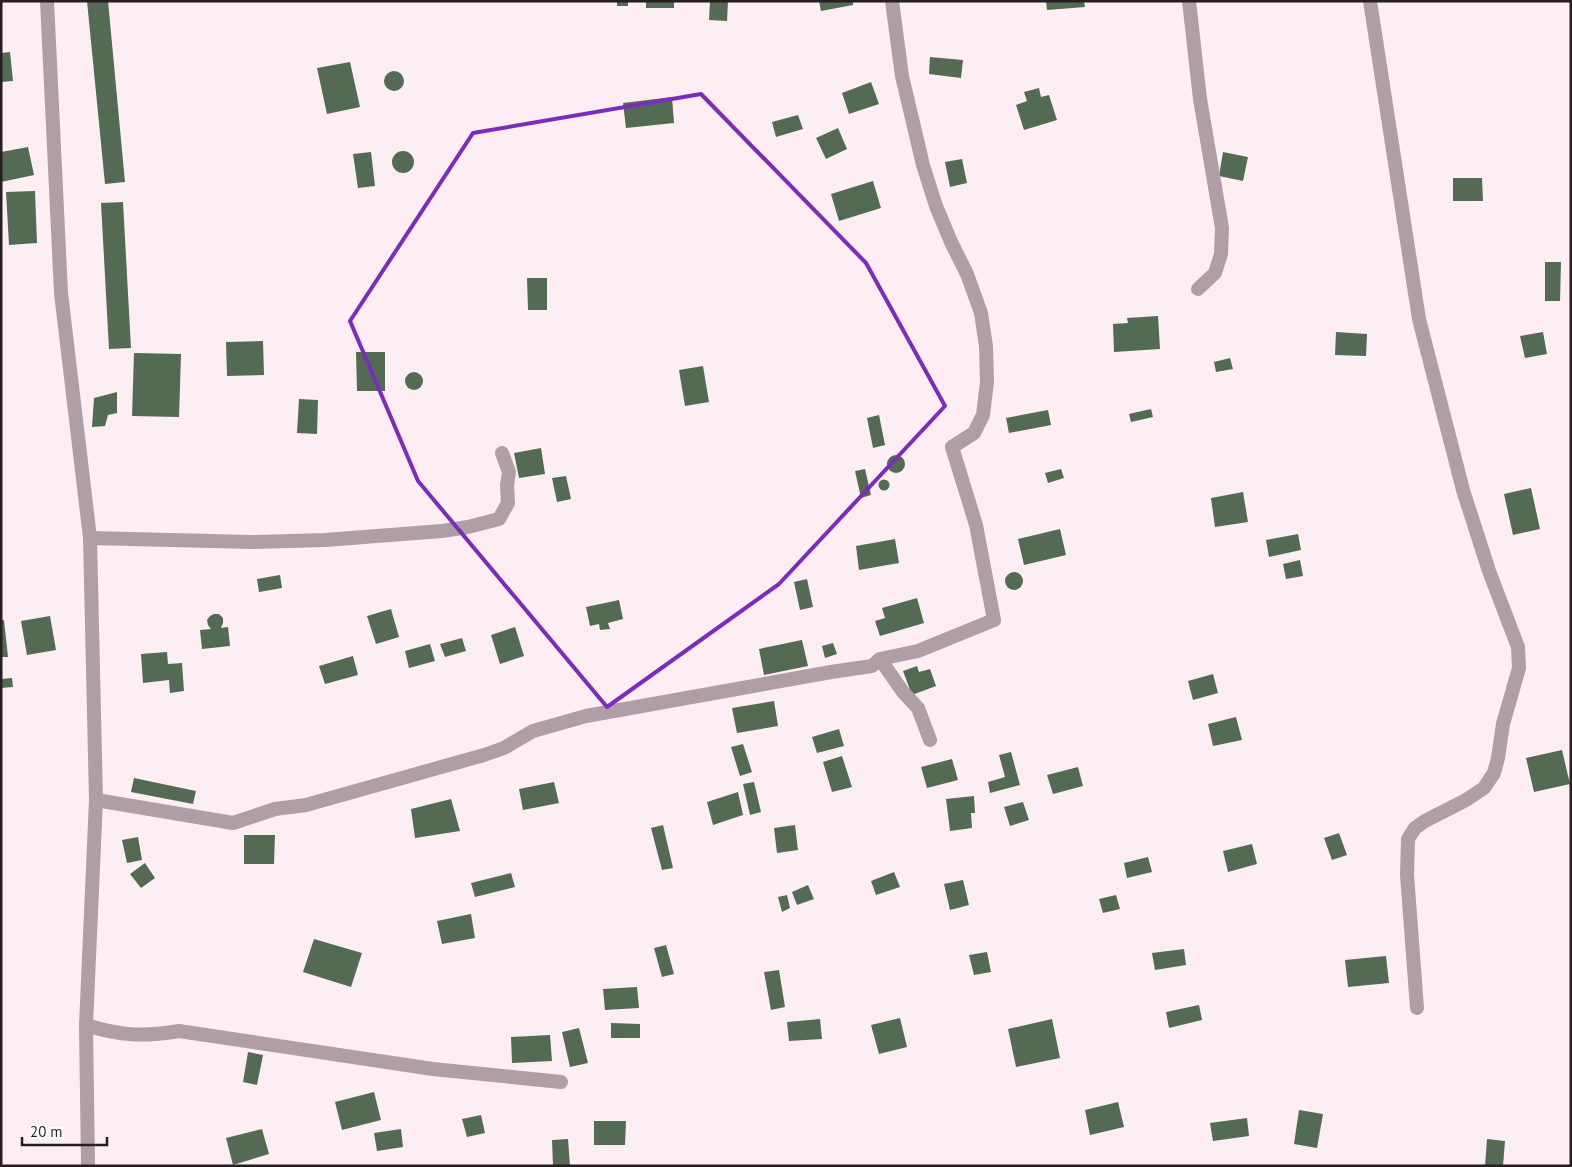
<svg xmlns="http://www.w3.org/2000/svg" width="1572" height="1167" viewBox="0 0 1572 1167" font-family="'PT Sans',sans-serif">
  <style>
    .building { fill: #536b52 }
    .lines { fill: none; stroke-linecap: round; stroke-linejoin: round }
    .minor { stroke: #af9ea5; stroke-width: 14 }
    .tertiary { stroke: #af9ea5; stroke-width: 14 }
    .marked { fill: none; stroke: #7b2cbf; stroke-width: 4; stroke-linejoin: round }
  </style>
  <rect width="100%" height="100%" fill="#fdeef4"/>
  <g class="building">
    <path d="M87,1H108L125,182L105,184Z"/>
    <rect x="617" y="1" width="11" height="5"/>
    <rect x="646" y="1" width="28" height="7"/>
    <path d="M710,1H728L727,21L709,20Z"/>
    <path d="M819,1H853V5L821,11Z"/>
    <path d="M1046,1H1084L1085,7L1047,10Z"/>
    <path d="M10,52L13,81L1,82V53Z"/>
    <path d="M930,57L963,60L961,78L929,74Z"/>
    <path d="M350,62L360,107L327,114L317,68Z"/>
    <circle cx="394" cy="81" r="10"/>
    <path d="M871,82L879,104L849,114L842,93Z"/>
    <path d="M1039,88L1041,97L1049,95L1057,120L1024,130L1016,105L1027,101L1024,92Z"/>
    <path d="M672,97L674,123L626,128L623,103Z"/>
    <path d="M798,115L803,129L776,137L772,122Z"/>
    <path d="M838,128L847,149L826,159L816,138Z"/>
    <path d="M28,147L34,175L1,182V152Z"/>
    <circle cx="403" cy="162" r="11"/>
    <path d="M371,152L375,186L358,188L353,154Z"/>
    <path d="M1223,152L1248,157L1243,181L1219,176Z"/>
    <path d="M962,159L967,183L950,187L945,162Z"/>
    <path d="M1453,178H1482L1483,201H1453Z"/>
    <path d="M873,181L881,208L839,221L831,194Z"/>
    <path d="M35,191L37,243L9,245L6,192Z"/>
    <path d="M123,202L131,348L109,349L101,203Z"/>
    <path d="M1545,262H1561L1560,301H1545Z"/>
    <path d="M527,278H547V310H528Z"/>
    <path d="M1158,316L1160,349L1114,352L1113,324L1128,323L1127,318Z"/>
    <path d="M1336,332L1367,334L1366,356L1335,355Z"/>
    <path d="M1543,332L1547,354L1525,358L1520,336Z"/>
    <path d="M263,341L264,375L227,376L226,342Z"/>
    <path d="M356,352H385V391H357Z"/>
    <path d="M134,353L181,354L179,417L132,416Z"/>
    <path d="M1230,358L1233,369L1216,372L1214,362Z"/>
    <path d="M703,366L709,402L685,406L679,370Z"/>
    <circle cx="414" cy="381" r="9"/>
    <path d="M117,392V413L108,415L105,426L92,427L94,398Z"/>
    <path d="M299,399L318,400L317,434L297,433Z"/>
    <path d="M1151,409L1153,417L1131,422L1129,414Z"/>
    <path d="M1048,410L1051,425L1009,433L1006,418Z"/>
    <path d="M879,415L885,445L873,448L867,418Z"/>
    <path d="M541,448L545,474L519,478L514,453Z"/>
    <circle cx="896" cy="464" r="9"/>
    <path d="M865,469L871,495L861,498L855,471Z"/>
    <path d="M1061,469L1064,478L1048,483L1045,473Z"/>
    <path d="M566,476L571,499L557,502L552,478Z"/>
    <circle cx="884" cy="485" r="5.5"/>
    <path d="M1531,488L1540,529L1513,535L1504,494Z"/>
    <path d="M1243,492L1248,522L1215,527L1211,498Z"/>
    <path d="M1060,529L1066,555L1024,565L1018,539Z"/>
    <path d="M1298,534L1301,550L1269,557L1266,540Z"/>
    <path d="M895,539L899,563L859,570L856,546Z"/>
    <path d="M1300,560L1303,576L1286,579L1283,564Z"/>
    <circle cx="1014" cy="581" r="9"/>
    <path d="M280,575L282,588L259,592L257,579Z"/>
    <path d="M807,579L813,607L800,610L794,582Z"/>
    <path d="M917,598L924,623L880,636L875,621L885,618L882,608Z"/>
    <path d="M619,600L623,619L608,623L610,629L600,630L599,624L590,626L586,607Z"/>
    <path d="M391,609L399,637L376,644L367,616Z"/>
    <path d="M214,614H219L223,618V623L221,628L228,627L230,646L202,649L200,630L211,629L208,625L207,620L210,616Z"/>
    <path d="M50,616L56,650L27,655L21,621Z"/>
    <path d="M1,620H4L8,657H1Z"/>
    <path d="M515,627L524,656L500,664L491,635Z"/>
    <path d="M462,638L466,651L445,657L440,644Z"/>
    <path d="M802,640L808,666L764,675L759,649Z"/>
    <path d="M833,643L837,654L825,658L822,646Z"/>
    <path d="M430,644L435,661L409,668L405,651Z"/>
    <path d="M167,652L168,664L182,663L184,691L170,693L169,680L143,683L141,654Z"/>
    <path d="M353,656L358,675L325,684L319,666Z"/>
    <path d="M917,666L919,672L930,669L936,686L912,695L903,671Z"/>
    <path d="M1213,674L1218,693L1193,700L1188,681Z"/>
    <path d="M12,678L13,687L1,688V679Z"/>
    <path d="M774,701L778,726L737,733L732,708Z"/>
    <path d="M1236,717L1242,740L1213,746L1208,724Z"/>
    <path d="M839,729L844,746L817,753L812,737Z"/>
    <path d="M743,744L752,772L740,776L731,747Z"/>
    <path d="M1562,750L1570,784L1534,792L1526,758Z"/>
    <path d="M1011,752L1020,785L990,793L988,782L1005,777L999,755Z"/>
    <path d="M842,756L852,787L832,792L823,762Z"/>
    <path d="M952,759L958,780L927,788L921,767Z"/>
    <path d="M1078,767L1083,786L1053,794L1047,775Z"/>
    <path d="M134,778L196,791L193,804L131,792Z"/>
    <path d="M554,782L559,803L523,810L519,789Z"/>
    <path d="M754,782L761,812L750,815L743,784Z"/>
    <path d="M738,792L743,815L713,825L707,802Z"/>
    <path d="M974,796L975,813H971L972,828L950,831L946,799Z"/>
    <path d="M451,799L460,831L415,838L411,809Z"/>
    <path d="M1023,802L1029,820L1010,826L1004,807Z"/>
    <path d="M663,825L673,868L662,870L651,828Z"/>
    <path d="M795,825L798,850L777,853L774,828Z"/>
    <path d="M1339,833L1347,855L1332,860L1324,838Z"/>
    <path d="M244,835H275L274,864H244Z"/>
    <path d="M138,837L142,860L127,863L122,840Z"/>
    <path d="M1252,844L1257,864L1228,872L1223,851Z"/>
    <path d="M1148,857L1152,872L1127,878L1124,863Z"/>
    <path d="M145,863L155,878L141,888L130,874Z"/>
    <path d="M894,872L900,887L876,895L871,881Z"/>
    <path d="M511,873L515,887L475,897L471,883Z"/>
    <path d="M963,880L969,905L950,910L944,884Z"/>
    <path d="M808,885L814,899L797,905L792,892Z"/>
    <path d="M787,895L790,908L782,912L778,897Z"/>
    <path d="M1116,895L1120,909L1103,913L1099,899Z"/>
    <path d="M471,914L475,938L442,944L437,921Z"/>
    <path d="M314,939L362,953L351,987L303,972Z"/>
    <path d="M666,945L674,974L662,977L654,948Z"/>
    <path d="M1184,949L1186,965L1155,970L1152,953Z"/>
    <path d="M987,952L991,972L974,975L969,955Z"/>
    <path d="M1386,956L1389,983L1348,987L1345,960Z"/>
    <path d="M779,970L785,1007L771,1010L764,972Z"/>
    <path d="M637,987L639,1008L605,1010L603,989Z"/>
    <path d="M1199,1005L1202,1020L1169,1028L1166,1012Z"/>
    <path d="M900,1018L907,1047L879,1054L871,1025Z"/>
    <path d="M820,1019L822,1039L789,1041L787,1022Z"/>
    <path d="M1052,1019L1060,1058L1016,1067L1008,1029Z"/>
    <path d="M611,1023L640,1024V1038H611Z"/>
    <path d="M579,1028L588,1063L570,1067L562,1032Z"/>
    <path d="M550,1035L552,1061L512,1063L511,1037Z"/>
    <path d="M248,1052L263,1055L257,1085L243,1082Z"/>
    <path d="M374,1092L381,1120L342,1130L335,1102Z"/>
    <path d="M1118,1102L1124,1127L1090,1135L1085,1110Z"/>
    <path d="M1299,1110L1323,1114L1317,1148L1294,1144Z"/>
    <path d="M481,1115L485,1133L467,1137L462,1119Z"/>
    <path d="M1247,1118L1249,1136L1213,1141L1210,1123Z"/>
    <path d="M594,1121H626L625,1145H594Z"/>
    <path d="M262,1129L269,1154L233,1165L226,1138Z"/>
    <path d="M401,1129L403,1147L377,1151L374,1133Z"/>
    <path d="M568,1139L570,1166H553L552,1140Z"/>
    <path d="M1487,1139L1505,1141L1503,1166H1485Z"/>
  </g>
  <g class="lines">
    <g class="minor">
      <path d="M1189,1L1200,99L1222,228L1221,254L1215,273L1198,289"/>
      <path d="M1370,1L1419,319L1463,490L1489,571L1518,647L1519,668L1503,724L1498,758L1494,773L1484,788L1466,800L1425,821L1415,828L1408,839L1407,875L1417,1008"/>
      <path d="M90,538L252,542L325,540L442,531L468,527L499,519L508,503L507,485L509,472L502,453"/>
      <path d="M880,659L918,651L994,620L976,525L952,447L974,433L983,415L987,382L986,346L981,313L967,274L951,242L936,206L923,165L902,76L892,1"/>
      <path d="M96,800L233,823L275,809L306,805L484,755L504,748L533,731L586,716L831,672L872,666L880,659L903,692L918,708L930,740"/>
      <path d="M86,1025C121,1036 143,1037 179,1031L433,1069L561,1082"/>
    </g>
    <path class="tertiary" d="M47,1L61,293L90,538L96,800L86,1025L88,1166"/>
  </g>
  <path class="marked" d="M701,94L866,263L945,406L779,584L607,707L418,481L350,321L473,133Z"/>
  <rect width="1572" height="1167" fill="none" stroke="#271e21" stroke-width="5"/>
  <path d="M22 1137v8h85v-8" fill="none" stroke="#271e21" stroke-width="2.5"/>
  <text x="30" y="1137" font-size="15" fill="#271e21" stroke="#ffffff" stroke-width="4" paint-order="stroke">20 m</text>
</svg>
